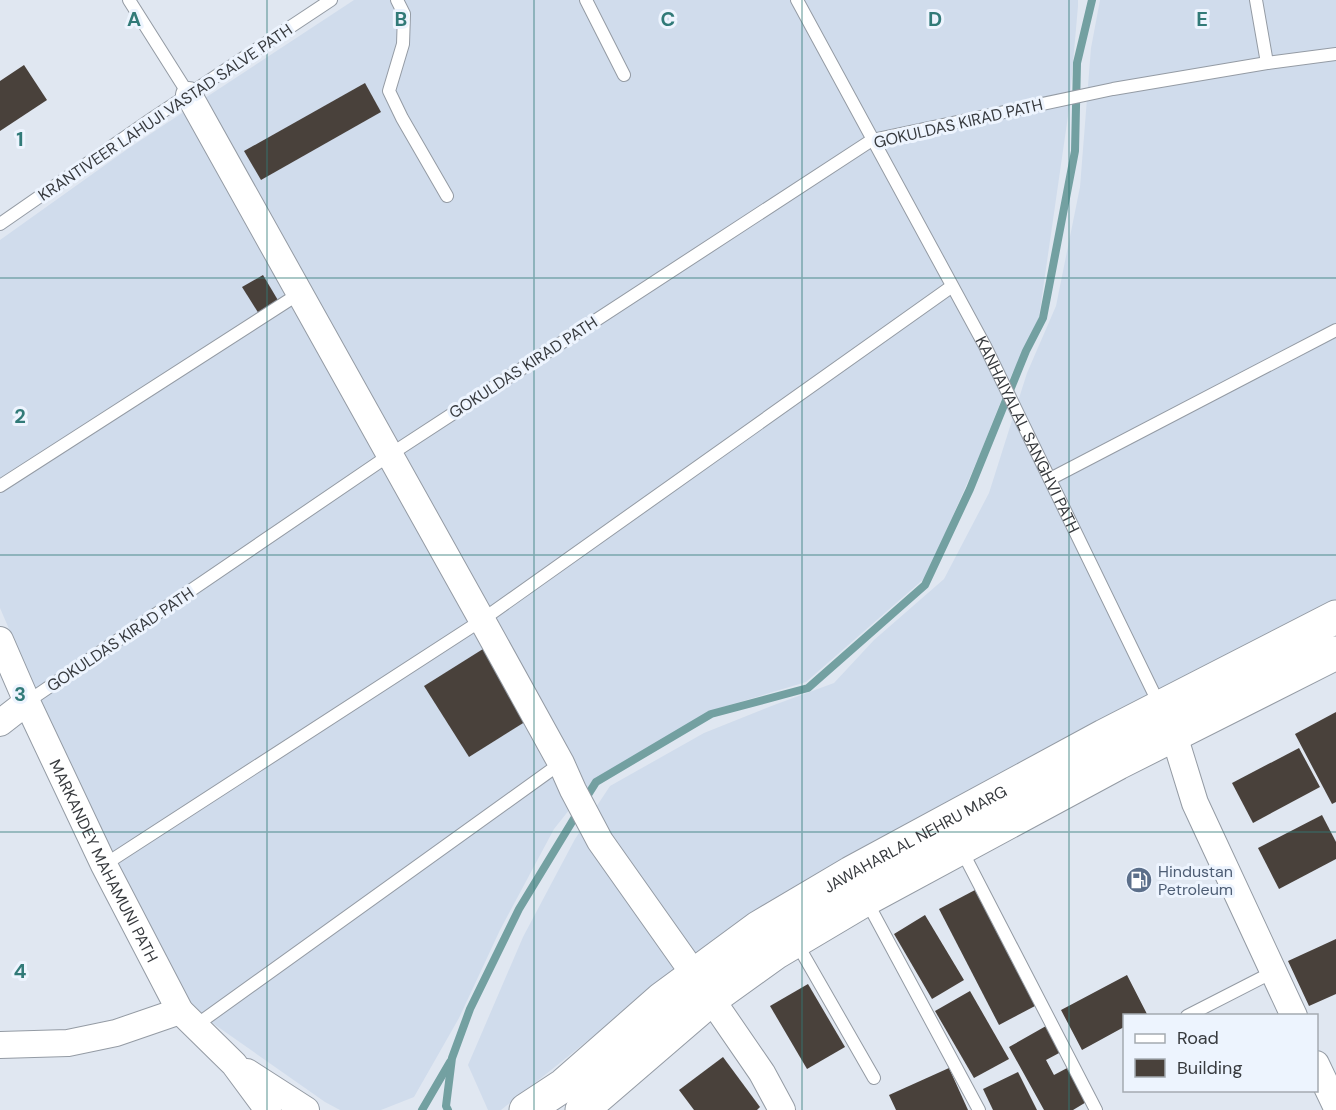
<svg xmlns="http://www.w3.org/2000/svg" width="1336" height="1110" viewBox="0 0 1336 1110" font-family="'DM Sans',sans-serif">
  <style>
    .built { fill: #d0dcec }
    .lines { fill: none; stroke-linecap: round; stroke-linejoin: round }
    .stream { stroke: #73a0a1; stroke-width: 8 }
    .building { fill: #49413b }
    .lane-casing { stroke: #949ba4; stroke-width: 14 }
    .street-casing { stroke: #949ba4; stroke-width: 28 }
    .primary-casing { stroke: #949ba4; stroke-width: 35 }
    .lane { stroke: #fff; stroke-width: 12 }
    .street { stroke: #fff; stroke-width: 26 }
    .primary { stroke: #fff; stroke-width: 33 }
    .grid { fill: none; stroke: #317a78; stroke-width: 1.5; stroke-opacity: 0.55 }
    .labels { text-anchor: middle; stroke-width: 6; stroke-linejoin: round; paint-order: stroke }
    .street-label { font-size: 16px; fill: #373a3e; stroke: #edf4fe }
    .service-label { font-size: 16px; fill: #4e5e75; stroke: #edf4fe; text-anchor: start }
    .grid-label { font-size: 20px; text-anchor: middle; font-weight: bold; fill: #317a78; stroke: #edf4fe; stroke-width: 6; stroke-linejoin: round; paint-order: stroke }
  </style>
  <rect width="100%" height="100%" fill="#e0e7f1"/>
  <g class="built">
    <path d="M354,0H1078V6L1069,109L1039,317L1010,378L980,454L926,577L806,682L713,710L650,746L593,780L554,829L500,930L459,1018L414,1097L381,1110H340L325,1102L191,1008L106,855L0,608V240L129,148Z"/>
    <path d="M1100,0H1336V606L692,957L501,1110H488L468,1065L523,937L575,839L610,786L704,733L774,705L834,683L874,640L944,579L989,493L1027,373L1056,306L1080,187L1091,48Z"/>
  </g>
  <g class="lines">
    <g class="stream">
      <path d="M584,801L596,782L711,714L808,688L925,585L970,489L1026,351L1043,318L1075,151L1077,63L1092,0"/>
      <path d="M422,1110L450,1062"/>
      <path d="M448,1110L446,1106L452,1058L470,1009L519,909L578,812"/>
    </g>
  </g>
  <g class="building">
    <path d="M24,65L47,100L0,131V81Z"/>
    <path d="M365,83L381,112L261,180L244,151Z"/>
    <path d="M263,275L279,302L259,314L242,287Z"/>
    <path d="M483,649L528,720L469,757L424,686Z"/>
    <path d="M1336,712V802L1332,804L1295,734Z"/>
    <path d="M1299,748L1320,787L1253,823L1232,783Z"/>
    <path d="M1322,815L1336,842V859L1279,889L1258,848Z"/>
    <path d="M975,890L1035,1006L999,1025L939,909Z"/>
    <path d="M925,915L964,980L932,999L894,934Z"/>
    <path d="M1336,939V994L1309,1006L1288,961Z"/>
    <path d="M1127,975L1148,1016H1124V1027L1082,1050L1061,1010Z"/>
    <path d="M808,984L845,1047L807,1069L770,1006Z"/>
    <path d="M970,991L1009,1059L974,1078L935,1011Z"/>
    <path d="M1046,1026L1061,1052L1046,1060L1054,1075L1069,1067L1088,1101L1073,1110H1044L1009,1047Z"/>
    <path d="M723,1057L760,1107L757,1110H694L679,1090Z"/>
    <path d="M949,1068L968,1110H896L889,1095Z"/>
    <path d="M1018,1072L1037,1110H993L983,1089Z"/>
  </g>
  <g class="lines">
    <defs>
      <g id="lane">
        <path d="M129,0L189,95"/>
        <path d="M397,0L404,14L403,44L389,91L402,118L447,196"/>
        <path d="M586,0L624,75"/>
        <path id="s1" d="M797,0L985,346L1160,706"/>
        <path d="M1256,0L1267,63"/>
        <path d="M0,224L150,120L331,0"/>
        <path d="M1050,479L1336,330"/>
        <path d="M0,486L300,293"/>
        <path d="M27,702L391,454L872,140L1113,89L1267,63L1336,54"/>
        <path d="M961,849L1096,1110"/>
        <path d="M104,865L482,620L951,287"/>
        <path d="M866,900L979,1110"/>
        <path d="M796,942L874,1078"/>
        <path d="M1187,1016L1273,972"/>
        <path d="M195,1026L561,763"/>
      </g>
      <g id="street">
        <path d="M189,95L482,620L561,763L573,790L600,841L694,974L762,1073L782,1110"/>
        <path id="s2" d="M0,640L27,702L104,865L180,1011L234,1064L268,1110"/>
        <path d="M1166,719L1174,735L1195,803L1294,1016"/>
        <path d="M0,723L27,702"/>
        <path d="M0,1045L68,1043L116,1033L180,1011"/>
        <path d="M1316,1064L1336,1106"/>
        <path d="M247,1072L306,1110"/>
      </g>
      <g id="primary">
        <path id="s3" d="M526,1110L564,1085L663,998L758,928L851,873L1104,736L1336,617"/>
        <path d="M582,1110L711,999L775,953L866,899L1118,763L1336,653"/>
      </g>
    </defs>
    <use href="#lane" class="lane-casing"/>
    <use href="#street" class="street-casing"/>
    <use href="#primary" class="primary-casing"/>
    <use href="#lane" class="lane"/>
    <use href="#street" class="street"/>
    <use href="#primary" class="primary"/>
  </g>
  <path class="grid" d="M267,0V1110M534,0V1110M802,0V1110M1069,0V1110M0,278H1336M0,555H1336M0,832H1336"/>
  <defs>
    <symbol id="fuel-disc" viewBox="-11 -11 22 22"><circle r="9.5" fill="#5c6f8a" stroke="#edf4fe"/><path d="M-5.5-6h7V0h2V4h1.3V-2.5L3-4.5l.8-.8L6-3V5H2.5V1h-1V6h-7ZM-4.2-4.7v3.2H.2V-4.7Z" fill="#fff"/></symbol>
  </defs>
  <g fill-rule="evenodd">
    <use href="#fuel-disc" x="1124" y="865" width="30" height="30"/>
  </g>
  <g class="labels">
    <g class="street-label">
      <text transform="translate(165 112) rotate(-34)" y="6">KRANTIVEER LAHUJI VASTAD SALVE PATH</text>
      <text transform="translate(958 123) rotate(-13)" y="6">GOKULDAS KIRAD PATH</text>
      <text transform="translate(523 367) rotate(-33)" y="6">GOKULDAS KIRAD PATH</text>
      <text dy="6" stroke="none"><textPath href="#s1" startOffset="492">KANHAIYALAL SANGHVI PATH</textPath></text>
      <text transform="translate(120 639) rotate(-34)" y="6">GOKULDAS KIRAD PATH</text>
      <text dy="6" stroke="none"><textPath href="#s3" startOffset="476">JAWAHARLAL NEHRU MARG</textPath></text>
      <text dy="6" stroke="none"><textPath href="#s2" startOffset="244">MARKANDEY MAHAMUNI PATH</textPath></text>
    </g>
    <g class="service-label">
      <text x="1158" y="877">Hindustan<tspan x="1158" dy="18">Petroleum</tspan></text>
    </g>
  </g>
  <g class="grid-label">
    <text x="134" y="26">A</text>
    <text x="401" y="26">B</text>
    <text x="668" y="26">C</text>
    <text x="935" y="26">D</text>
    <text x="1202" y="26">E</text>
    <text x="20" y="146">1</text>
    <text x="20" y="423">2</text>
    <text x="20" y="701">3</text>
    <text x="20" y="978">4</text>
  </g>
  <rect x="1123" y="1014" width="195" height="78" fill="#edf4fe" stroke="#a4aab1" stroke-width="1.5"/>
  <rect x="1135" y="1034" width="30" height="9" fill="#ffffff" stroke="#a4aab1" stroke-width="1.5"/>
  <text x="1177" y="1044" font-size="18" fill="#373a3e">Road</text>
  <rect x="1135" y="1059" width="30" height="18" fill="#49413b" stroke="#a4aab1" stroke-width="1.5"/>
  <text x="1177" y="1074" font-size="18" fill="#373a3e">Building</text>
</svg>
